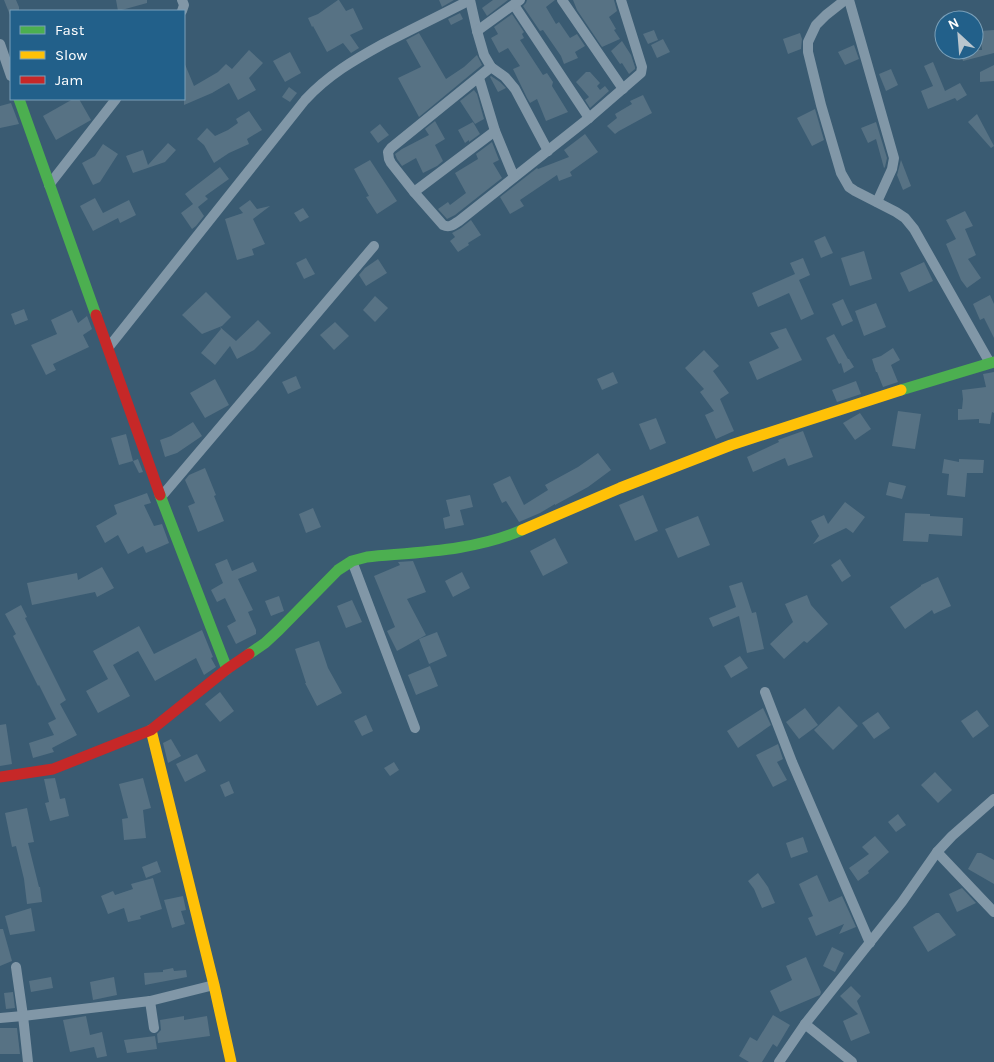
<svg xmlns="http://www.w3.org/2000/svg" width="994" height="1062" viewBox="0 0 994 1062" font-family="Karla,sans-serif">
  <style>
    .building { fill: #577284 }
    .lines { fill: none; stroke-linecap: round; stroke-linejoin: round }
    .street { stroke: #8197a7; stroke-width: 10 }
    .fast { stroke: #4caf50; stroke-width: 11 }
    .slow { stroke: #ffc107; stroke-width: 11 }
    .jam { stroke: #c62828; stroke-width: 11 }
  </style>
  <rect width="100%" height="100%" fill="#3a5b72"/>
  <g class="building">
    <path d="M4,0H16L19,7V11H11L10,15Z"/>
    <path d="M116,0H147V3L118,11Z"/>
    <path d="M338,0H339L346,11L353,8L363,29L350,35L359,48L351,53L343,43L327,52L313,26L312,27L308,18L318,14Z"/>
    <path d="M439,0H454L442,7Z"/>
    <path d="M493,0H508L487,16L482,8Z"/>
    <path d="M527,0H555L546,7L556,24L559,22L570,38L577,34L585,46L575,52L578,58L564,64L561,56L543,30L540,31L523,6L526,3Z"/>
    <path d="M573,0H614L617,11L609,17L616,29L614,30L620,39L602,47L577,10Z"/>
    <path d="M460,13L463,19L451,25L448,19Z"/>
    <path d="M512,14L524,32L522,34L524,38L520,40L543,75L547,73L553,82L552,86L568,112L546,121L537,99L530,103L527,98L513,69L520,66L508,48L499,53L491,38L498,34L494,27Z"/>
    <path d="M654,30L658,40L648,44L643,34Z"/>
    <path d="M994,30V53L963,61L960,50H982L980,31Z"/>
    <path d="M419,33L446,79L464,67L477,55L482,65L419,117L398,78L421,67L406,40Z"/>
    <path d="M800,33L802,39L801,49L788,54L783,39Z"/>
    <path d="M663,39L670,52L657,58L651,45Z"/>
    <path d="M622,41L631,55L635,67V69L629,74L622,63L620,64L611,51Z"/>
    <path d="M854,45L859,59L845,65L838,52Z"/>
    <path d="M249,50L263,63L249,78L256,90L238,100L229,83L212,93L184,105V62L194,86L218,72L226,64L232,69Z"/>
    <path d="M290,52L301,73L285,82L273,61Z"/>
    <path d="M933,62L945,91L960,83L967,95L957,101L955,98L928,109L921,91L933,86L924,66Z"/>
    <path d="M994,65V81L980,82V72Z"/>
    <path d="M891,69L898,85L886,91L879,74Z"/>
    <path d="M586,72H590L600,83L597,86L600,90L605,86L609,91L590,108L585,100L589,97L576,82Z"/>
    <path d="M491,76L500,82L506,88L498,92L490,77Z"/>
    <path d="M289,87L297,93L290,102L282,97Z"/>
    <path d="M474,90L477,94L484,119L475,124L460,101Z"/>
    <path d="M643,95L652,113L619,131L615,134L607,126L617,118L615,114L632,104L630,101Z"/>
    <path d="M73,99H79L91,120L56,140L43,116Z"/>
    <path d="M11,103L19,124L0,128V106Z"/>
    <path d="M815,109L824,140L812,146L797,118Z"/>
    <path d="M249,111L262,130L247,139L249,144L229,153L214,163L204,145L197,139L207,128L215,136L228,130L238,123L236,119Z"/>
    <path d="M977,114L994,146L991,148L968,122Z"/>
    <path d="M435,121L445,139L435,145L443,161L437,166L423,173L416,158L402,166L397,159L395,154L402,149L429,135L425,129Z"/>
    <path d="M473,122L480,134L469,142V140L465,143L458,130Z"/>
    <path d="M876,122L887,158L885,167L884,168L876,139L868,143L861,128Z"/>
    <path d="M380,124L389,135L378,143L370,132Z"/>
    <path d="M585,134L598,152L570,172L572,176L559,181L557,175L520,200L524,206L510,214L500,197L537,168L538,169L569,157L564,150Z"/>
    <path d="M492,142L499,160L493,163L502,178L455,215L447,219L438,209L448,202L450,205L466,193L455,173L478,159L476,154Z"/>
    <path d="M168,143L176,150L165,162L133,173L126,156L143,150L148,165Z"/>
    <path d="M103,144L118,154L100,182L93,185L82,163L95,156Z"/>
    <path d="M370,160L397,201L377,214L366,197L369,196L354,169Z"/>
    <path d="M901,160L911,186L903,190L897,175Z"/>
    <path d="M220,167L229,179L205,196L208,199L198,207L204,216L196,226L192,229L181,213L193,204L185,194Z"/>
    <path d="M95,198L103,213L129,200L136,215L120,223L118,218L93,231L80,206Z"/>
    <path d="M250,200L257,209L270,206L253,219L265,244L252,249L254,255L237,260L225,219L243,213L239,208Z"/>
    <path d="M303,208L309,217L300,222L294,213Z"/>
    <path d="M965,211L973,226L965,229L976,255L968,259L981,278L967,288L961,280L946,244L956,239L946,220Z"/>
    <path d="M471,220L481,235L468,243L469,245L458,252L450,241L455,237L452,233L461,228Z"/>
    <path d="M825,236L833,253L821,258L814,241Z"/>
    <path d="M864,251L872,279L850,286L841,258Z"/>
    <path d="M306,258L315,274L304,279L296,263Z"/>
    <path d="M803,258L810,275L799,280L814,314L801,320L789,293L758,307L752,293L795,274L790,263Z"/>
    <path d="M378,259L387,273L366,286L359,275L365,268Z"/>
    <path d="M924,262L933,281L909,292L900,273Z"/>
    <path d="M206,292L231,317L222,326L202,334L182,315Z"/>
    <path d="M990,295L994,304V338L984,318L980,320L973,304Z"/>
    <path d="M375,296L388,308L375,322L363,310Z"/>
    <path d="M843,299L853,321L842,326L832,304Z"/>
    <path d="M876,303L886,327L864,336L855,311Z"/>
    <path d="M24,309L28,320L15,325L11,314Z"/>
    <path d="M72,310L78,323L87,316L92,329L83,335L89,347L53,364L56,370L46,375L31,345L57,334L51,320Z"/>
    <path d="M258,320L271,333L254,350L237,359L230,346L215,365L201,353L221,329L220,327L236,341Z"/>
    <path d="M335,322L349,336L334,350L320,335Z"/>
    <path d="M786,328L802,360L757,380L749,362L779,348L770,333Z"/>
    <path d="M834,334L848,359H849L854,367L844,373L841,363L839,364L826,338Z"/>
    <path d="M893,348L900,360L891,365L898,382L883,387L877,372H876L872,359L881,356Z"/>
    <path d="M704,350L719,366L713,371L729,393L720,399L734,431L716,439L705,415L714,411L700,392L704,389L685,368Z"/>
    <path d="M613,372L618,383L602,390L597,379Z"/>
    <path d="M994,372V413L992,412L990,424L979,423V419L958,420V409H962L963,399L962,390L986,387L983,374Z"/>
    <path d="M296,376L301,388L288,394L282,382Z"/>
    <path d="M215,379L229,405L205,418L190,393Z"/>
    <path d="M856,381L861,394L837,402L832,390Z"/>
    <path d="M898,411L921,414L915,449L892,446Z"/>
    <path d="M860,413L871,429L855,440L843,423Z"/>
    <path d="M656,418L666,443L650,450L639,424Z"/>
    <path d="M193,422L202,436L177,453L165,457L160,440L171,436Z"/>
    <path d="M803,431L813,457L788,466L785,458L753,472L747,457L779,442L778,440Z"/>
    <path d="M126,434L133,461L119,465L111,438Z"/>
    <path d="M598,453L611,470L588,487L555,505V504L540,513L519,522L506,501L502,503L493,484L510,476L524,505L548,490L545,485L578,467Z"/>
    <path d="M138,459L143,472L139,473L133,461Z"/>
    <path d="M944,459L959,462V459L984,460L983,473H967L965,497L947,495L949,474L942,473Z"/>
    <path d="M205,468L216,495L214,496L224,521L198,532L188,506L195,503L185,480L189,475Z"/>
    <path d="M889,482L906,486L902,499L886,495Z"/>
    <path d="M147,493L151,503L144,505L154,526L162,524L169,543L146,553L143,546L128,554L118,535L105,543L96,526L117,514L114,505Z"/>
    <path d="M470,495L473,507L460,510L464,525L445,529L443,518L450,516L446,500Z"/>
    <path d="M643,495L658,531L635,541L619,505Z"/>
    <path d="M845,502L865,517L853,533L846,528L813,544L819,536L811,521L824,515L828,524Z"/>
    <path d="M313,508L321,527L306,533L299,514Z"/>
    <path d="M905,513L930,514V516L963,518L962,536L929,534L928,542L903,541Z"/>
    <path d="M698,516L710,545L678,558L665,529Z"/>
    <path d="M555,538L568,563L543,576L530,551Z"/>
    <path d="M227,559L232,571L253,562L257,571L238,579L253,610L248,612L256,630V634L236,644L227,626L236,621L225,598L217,602L211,590L223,583L215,564Z"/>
    <path d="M840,559L851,576L842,582L831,565Z"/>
    <path d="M413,561L426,592L407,599L426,635L397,651L387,631L395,627L374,576L400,565L398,562Z"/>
    <path d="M102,567L114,588L97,597L95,592L32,605L27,583L77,573L78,580Z"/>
    <path d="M462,572L470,588L453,597L445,581Z"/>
    <path d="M938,577L951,606L934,614L932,610L905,629L890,607L921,586V585Z"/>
    <path d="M742,582L752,613L756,612L764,649L747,653L739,616L713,627L709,618L736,607L729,586Z"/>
    <path d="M807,595L811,605L828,624L807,643L804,641L784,659L770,644L793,622L785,604Z"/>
    <path d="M279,596L284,611L271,616L265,601Z"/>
    <path d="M352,600L362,622L346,628L337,606Z"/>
    <path d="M21,605L27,617L25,618L66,700L60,704L77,735L52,748L54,752L33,758L29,743L54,735L48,723L56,719L39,685L38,686L13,636L16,634L5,614Z"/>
    <path d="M139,626L154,654L202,630L213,657L211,658L216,667L204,675L196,658L155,681L138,651L113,665L130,696L98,713L86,691L108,679L93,651Z"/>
    <path d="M437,632L447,656L429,664L419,639Z"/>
    <path d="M319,641L328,668L342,693L317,706L305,683H306L295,649Z"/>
    <path d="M740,656L748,668L731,678L724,666Z"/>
    <path d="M430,666L438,686L416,695L408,675Z"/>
    <path d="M220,692L234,711L220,722L205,704Z"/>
    <path d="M839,706L858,726L833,750L814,730Z"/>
    <path d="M763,708L771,725L738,748L727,731Z"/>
    <path d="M805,708L818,725L799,739L786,722Z"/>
    <path d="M977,710L989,726L973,738L961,721Z"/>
    <path d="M878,712L890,728L874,739L862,723Z"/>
    <path d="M366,715L373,731L362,736L354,721Z"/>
    <path d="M6,724L12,764L0,766V725Z"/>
    <path d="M171,739L181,756L168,763L163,743Z"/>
    <path d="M778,744L783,759L777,762L787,780L773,787L756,755Z"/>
    <path d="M197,754L206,771L185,782L176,764Z"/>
    <path d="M394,762L399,770L390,776L384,768Z"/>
    <path d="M935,772L952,790L938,803L921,785Z"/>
    <path d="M55,778L60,799L65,798L69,816L50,821L45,803L49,802L44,779Z"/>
    <path d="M143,778L151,808L143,810L146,838L124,840L122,819L128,818L119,784Z"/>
    <path d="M229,781L234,793L225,797L220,785Z"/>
    <path d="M27,808L34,842L28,843L39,887H40L42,902L27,904L24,879L16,846L12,847L5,813Z"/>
    <path d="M898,814L906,825L896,832L888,822Z"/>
    <path d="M875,836L889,852L868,871L869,873L858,881L849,868L869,854L862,847Z"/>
    <path d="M803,837L808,852L791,858L786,843Z"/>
    <path d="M977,853H981L994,860V884L968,869Z"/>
    <path d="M157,861L161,872L146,878L142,867Z"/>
    <path d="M758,873L768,887L775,903L762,908L754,889L748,881Z"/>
    <path d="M817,875L829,902L842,896L856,927L839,934L844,924L816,936L808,918L813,916L799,884Z"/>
    <path d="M153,878L162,909L140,916L141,919L128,922L124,908L108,914L101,896L113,891L115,895L133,889L131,884Z"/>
    <path d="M962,888L976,903L957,912L949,894Z"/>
    <path d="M183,896L186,910L181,911L185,924L172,928L164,900Z"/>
    <path d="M31,908L35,931L10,935L5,916Z"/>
    <path d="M936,913H939L956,935L928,952L913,927Z"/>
    <path d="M0,929H3L12,961L0,966Z"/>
    <path d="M832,947L844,953L835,972L823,966Z"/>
    <path d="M806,957L821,992L820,995L780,1012L770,991L792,980L786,966Z"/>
    <path d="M173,968L174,971L186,970L187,977L145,985L144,973L163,972V970Z"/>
    <path d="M51,977L53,988L31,992L29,981Z"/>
    <path d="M114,977L117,995L93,1000L90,982Z"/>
    <path d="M851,986L861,996L857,1001L870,1033L851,1041L843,1021L858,1014L840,996Z"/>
    <path d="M13,992L15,1008L6,1009L4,993Z"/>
    <path d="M773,1015L790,1025L777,1047L773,1044L762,1062H749L739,1056L750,1037L757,1041Z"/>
    <path d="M86,1016L90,1035L102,1032L107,1056L97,1058L94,1047L70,1052L63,1020Z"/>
    <path d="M184,1016V1020L207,1016L210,1036L158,1043L157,1034L161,1030L160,1020Z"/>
    <path d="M0,1028H17L20,1054H0Z"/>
    <path d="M155,1036L157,1049L127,1053L124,1040Z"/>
  </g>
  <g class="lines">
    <g class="street">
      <path d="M470,0L477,31L484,55L491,67L505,77L515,89L548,151"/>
      <path d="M562,0L623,89"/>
      <path d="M845,0L826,15L816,25L808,42V52L821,105L841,173L849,187L855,191L896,212L905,218L914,229L990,363"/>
      <path d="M849,0L894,158L892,169L877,202"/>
      <path d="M514,5L589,118"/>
      <path d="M182,11L184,5L182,0"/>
      <path d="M477,31L520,0"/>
      <path d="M0,44L11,76"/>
      <path d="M491,67L391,148L388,152L389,159L391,163L414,192L443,225C449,228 453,225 459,221L589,118L641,73L642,67L621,0"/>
      <path d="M479,78L495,131L514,177"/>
      <path d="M49,185L116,99"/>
      <path d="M414,192L495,131"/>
      <path d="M108,348L305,100C328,75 354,60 383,44C412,29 441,15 470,0"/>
      <path d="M161,497L374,246"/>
      <path d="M352,561L415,728"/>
      <path d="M765,692L792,762L870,943"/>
      <path d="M937,852L994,912"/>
      <path d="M16,967L23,1016L28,1062"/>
      <path d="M150,1001L154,1028"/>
      <path d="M0,1018L23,1016L150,1001L214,985"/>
      <path d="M805,1024L852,1062"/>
      <path d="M779,1062L805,1024L902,902L937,852L952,836L994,799"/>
    </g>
    <g class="fast">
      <path d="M19,99L96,315"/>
      <path d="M901,390L994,362"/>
      <path d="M160,495L227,669"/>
      <path d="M249,654L265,643L279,630L338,570L352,561L367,557C418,552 474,551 522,530"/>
    </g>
    <g class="slow">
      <path d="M522,530L620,488L731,445L901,390"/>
      <path d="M151,730L214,985L231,1062"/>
    </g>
    <g class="jam">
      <path d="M96,315L160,495"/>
      <path d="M0,777L53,769L151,730L227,669L249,654"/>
    </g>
  </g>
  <rect x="10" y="10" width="175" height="90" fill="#22608a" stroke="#7aa0b9"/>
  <rect x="20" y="26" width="25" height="8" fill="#4caf50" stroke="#7aa0b9"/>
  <text x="55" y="35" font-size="15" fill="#ffffff">Fast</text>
  <rect x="20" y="51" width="25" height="8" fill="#ffc107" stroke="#7aa0b9"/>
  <text x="55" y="60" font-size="15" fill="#ffffff">Slow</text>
  <rect x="20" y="76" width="25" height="8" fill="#c62828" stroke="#7aa0b9"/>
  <text x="55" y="85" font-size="15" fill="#ffffff">Jam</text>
  <g transform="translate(959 35) rotate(334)"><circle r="24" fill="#22608a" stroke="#7aa0b9"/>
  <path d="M0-4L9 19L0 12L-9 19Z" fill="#bac6ce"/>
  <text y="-8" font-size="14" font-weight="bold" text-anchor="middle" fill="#ffffff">N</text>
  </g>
</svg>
